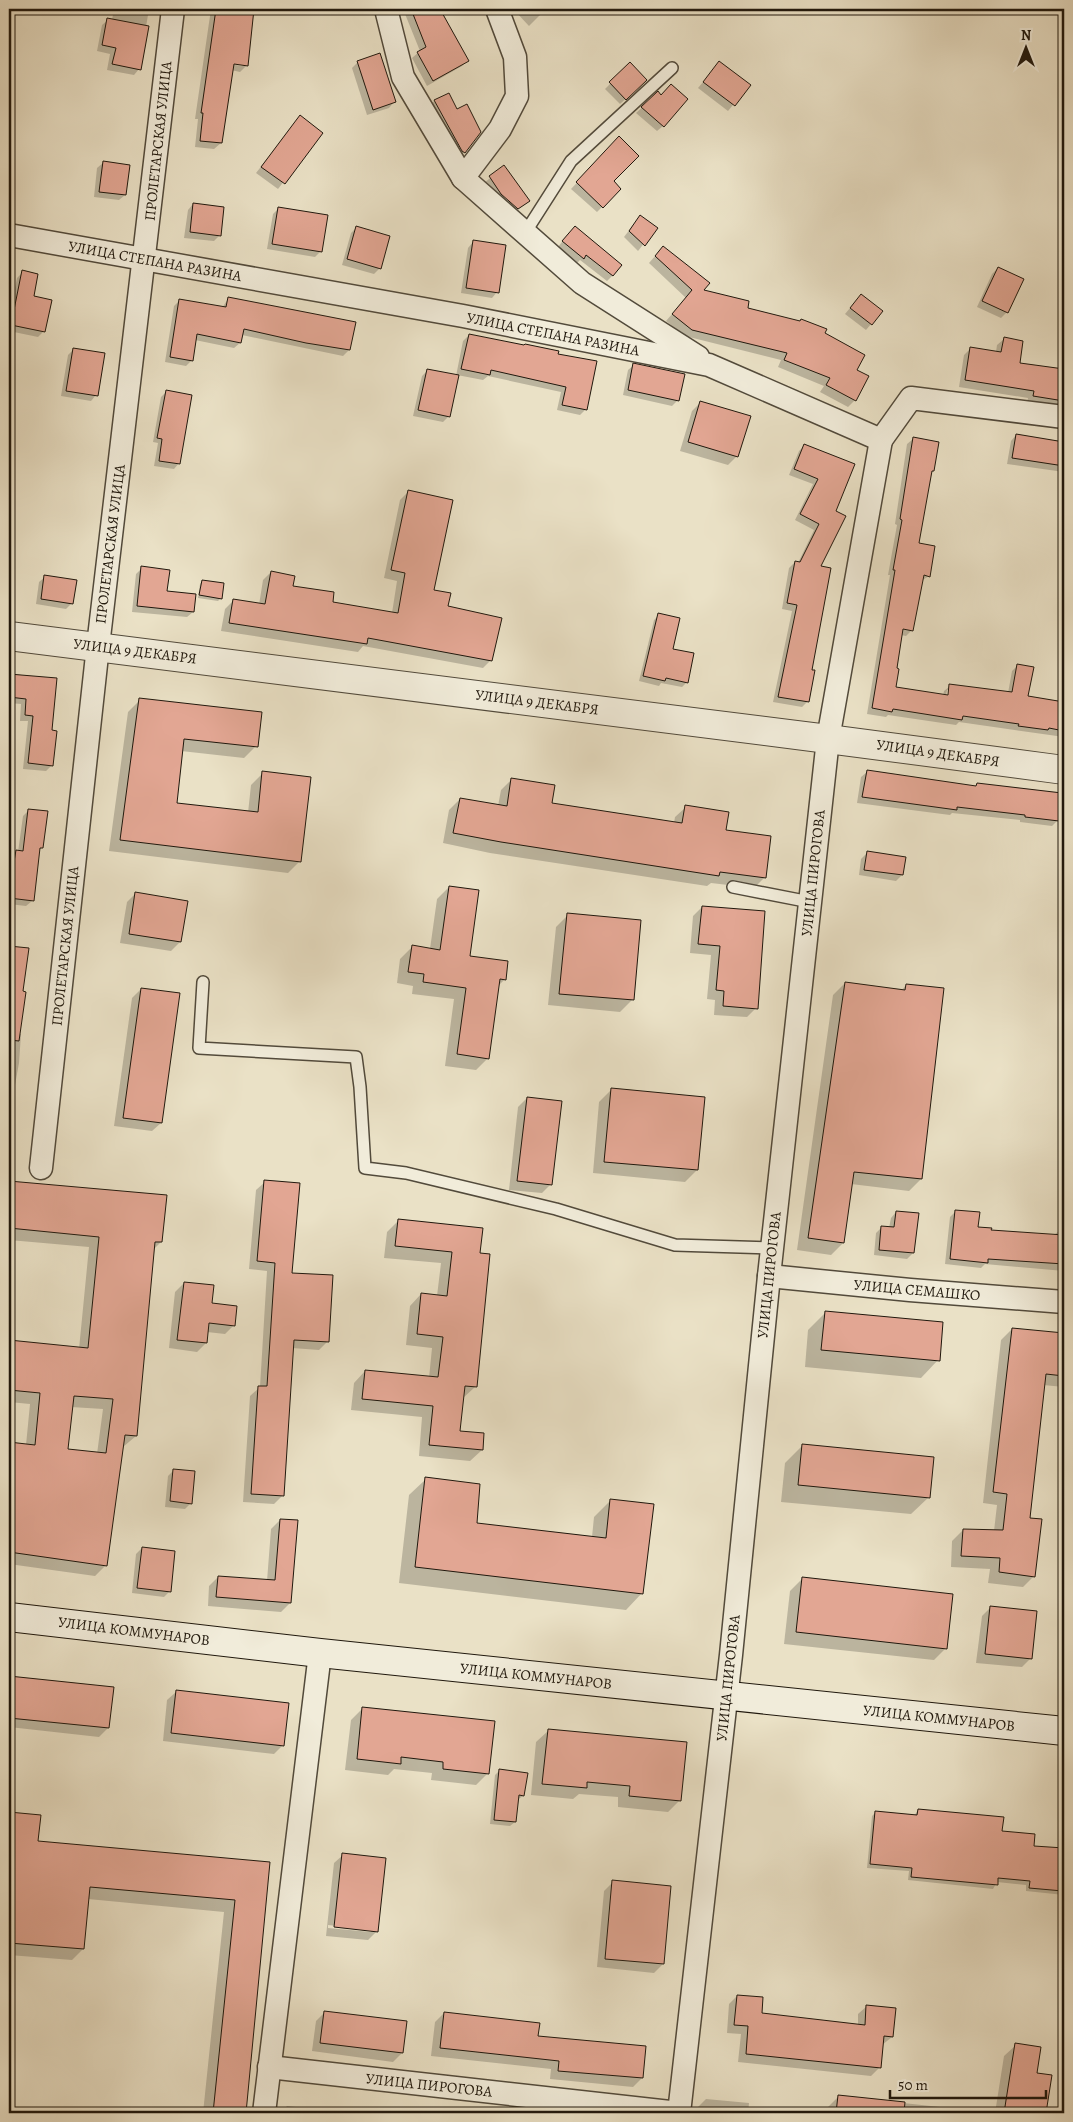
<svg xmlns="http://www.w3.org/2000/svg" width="1073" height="2122" viewBox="0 0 1073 2122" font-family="Alegreya,serif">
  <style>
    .shadow { fill: #0003; fill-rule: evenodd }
    .building { fill: #e2a693; stroke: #20180d; fill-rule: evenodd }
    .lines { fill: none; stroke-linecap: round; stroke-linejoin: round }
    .service-casing { stroke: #524a3b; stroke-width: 14 }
    .minor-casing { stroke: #524a3b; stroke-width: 25 }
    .tertiary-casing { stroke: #524a3b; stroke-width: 30 }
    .secondary-casing { stroke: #20180d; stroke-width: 30 }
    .service { stroke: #f1ecda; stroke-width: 11 }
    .minor { stroke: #f1ecda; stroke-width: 22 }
    .tertiary { stroke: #f1ecda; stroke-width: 28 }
    .secondary { stroke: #f1ecda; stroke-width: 28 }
    .labels { text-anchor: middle; stroke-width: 4; stroke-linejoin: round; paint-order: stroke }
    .street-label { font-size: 15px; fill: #20180d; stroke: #f1ecda }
  </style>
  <rect width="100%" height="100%" fill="#eae1c6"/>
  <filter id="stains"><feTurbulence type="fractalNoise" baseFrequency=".004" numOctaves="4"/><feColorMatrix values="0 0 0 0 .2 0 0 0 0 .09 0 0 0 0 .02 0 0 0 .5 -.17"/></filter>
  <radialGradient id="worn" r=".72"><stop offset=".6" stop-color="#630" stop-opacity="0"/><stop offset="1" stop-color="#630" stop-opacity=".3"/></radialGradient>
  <g class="shadow">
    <path d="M114,9H149L139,69L134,75L107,70L110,54L97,51L102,25L108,20H112Z"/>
    <path d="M211,9H253L247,65L240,72L231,70L221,143L214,149L195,147L198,119H195ZM228,62L243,64V66L227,64Z"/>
    <path d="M403,9H447L441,13L468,60L462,66L427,86L412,58L420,51Z"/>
    <path d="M517,9H546L529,26L515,11Z"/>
    <path d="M358,62L394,102L389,108L367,115L352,68Z"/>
    <path d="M719,63L749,85L728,111L698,88Z"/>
    <path d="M630,64L640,86L620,104L605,89Z"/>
    <path d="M658,93L663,126L657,131L636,113Z"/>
    <path d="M448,94L464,152L460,157L430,106L434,101Z"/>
    <path d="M300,117L321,133L278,189L256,173Z"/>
    <path d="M619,138L612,181L620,189L597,212L571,189Z"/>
    <path d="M103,163L125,195L119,200L94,197L97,168Z"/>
    <path d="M504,167L528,201L512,214L484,183Z"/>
    <path d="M193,204L220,235L214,241L184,238L188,210Z"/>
    <path d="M278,209L321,251L315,257L267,249L273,214Z"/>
    <path d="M640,216L656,228L638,251L624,237Z"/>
    <path d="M357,227L380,268L374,274L342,265L351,233Z"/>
    <path d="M569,233L613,275L607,281L580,260L577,263L558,247Z"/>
    <path d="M473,242L497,292L492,298L461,293L468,248Z"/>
    <path d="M656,255L702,291L746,309L823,334L856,371L855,400L848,407L820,392L824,386L778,367L781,360L685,336L666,321L686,298L649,263Z"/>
    <path d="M998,268L1007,312L1001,318L977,307L992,274Z"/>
    <path d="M23,272L44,331L38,337L9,331V318L17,278Z"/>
    <path d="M861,295L882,311L866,330L845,314Z"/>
    <path d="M228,299L354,323L349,350L343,356L242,335L240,343L234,348L195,340L192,360L186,366L165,362L174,306L180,300L222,308Z"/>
    <path d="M469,335L557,352L586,409L580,415L557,410L561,392L488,376L483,380L457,375L449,416L443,422L413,416L422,376L428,370L456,376L463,341Z"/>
    <path d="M1004,339L1018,364L1064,370V408L1027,403L1028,398L959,387L964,355L971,348L996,352L997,345Z"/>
    <path d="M74,349L96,395L91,401L61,396L68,355Z"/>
    <path d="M634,365L678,400L672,406L623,395L628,370Z"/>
    <path d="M166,392L179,463L174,469L154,466L158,443L153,442L161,397Z"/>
    <path d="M701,402L737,456L728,465L680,451L692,411Z"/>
    <path d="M1016,435L1064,443V472L1007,464L1011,441Z"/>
    <path d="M913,439L933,471L930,473L918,544L929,576L921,581L912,630L906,636L901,635L895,688L943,696L944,691L950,686L1008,693L1012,671L1018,665L1027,697L1059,702L1064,699V737L959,722L956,725L888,715L886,717L867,714L890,575H888L897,525L895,524L907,444ZM947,690H950L948,702L945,701Z"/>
    <path d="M805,445L834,512L819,567L808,701L802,707L773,702L792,611L782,609L789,568L795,562L798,563L814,530L795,520L813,484L789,475L799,451Z"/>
    <path d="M408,492L433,591L491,660L483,668L363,646L358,652L221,631L225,609L233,601L259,605L263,580L271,572L292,587L331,603L392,613L397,581L384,578L400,500Z"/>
    <path d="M142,568L166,592L193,612L187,617L132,612L136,574Z"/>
    <path d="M9,573H11L9,590Z"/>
    <path d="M45,577L72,603L66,609L36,604L39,582Z"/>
    <path d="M202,581L221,598L218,601L198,598L200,584Z"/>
    <path d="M659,615L671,650L687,682L682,687L661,683L659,686L639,681L654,620Z"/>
    <path d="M9,673L22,675L50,731L52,765L46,771L23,769L28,721H20L21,704L9,703Z"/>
    <path d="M140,700L256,746L244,758L181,751L175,804L248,813L251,785L263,773L300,861L288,873L109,851L128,712Z"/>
    <path d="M867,772L975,787L977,784L1057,821L1052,826L1020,822V820L952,813L950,815L857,803L861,777Z"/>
    <path d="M511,780L551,804L674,823L675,817L686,807L725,831L765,877L754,888L711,883L707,886L490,853L443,843L449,810L460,799L498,806L501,790Z"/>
    <path d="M29,810L42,847L38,851L32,901L26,906L9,904V862L10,857L18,852L23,816Z"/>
    <path d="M867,853L904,858L902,875L896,881L859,875L861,859Z"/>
    <path d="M449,887L468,957L505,979L498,986L488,1058L476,1070L445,1066L454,999L412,994L413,986L397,983L400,959L412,947L430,949L437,899Z"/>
    <path d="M136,893L180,942L171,951L120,943L127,902Z"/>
    <path d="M702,907L756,1008L747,1017L714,1015L715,1000L707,999L711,955L690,953L693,916Z"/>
    <path d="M568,915L632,1000L620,1012L548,1005L556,927Z"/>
    <path d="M9,947L27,949L18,1034H21L19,1063L13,1096L9,1100Z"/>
    <path d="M845,983L901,991L906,985L921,1179L909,1191L851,1184L843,1243L831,1255L797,1250L833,995Z"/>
    <path d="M141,989L161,1123L152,1131L114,1126L132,998Z"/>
    <path d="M611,1090L697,1170L685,1182L593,1173L599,1102Z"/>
    <path d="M527,1098L551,1184L542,1193L509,1190L518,1107Z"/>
    <path d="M9,1182L165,1196L161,1242L153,1250L136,1436L123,1447L106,1565L95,1576L9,1564V1443L26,1445L30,1404L9,1402V1342L79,1349L89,1247L9,1240ZM71,1407L103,1409L97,1454L66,1450Z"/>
    <path d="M265,1182L290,1274L328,1341L319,1350L292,1348L283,1495L274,1504L243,1502L250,1396L260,1387L267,1271L249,1269L256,1190Z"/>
    <path d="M956,1211L977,1228L990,1231L1054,1235L1059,1231L1064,1232V1271L985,1264L981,1268L945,1264L950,1217Z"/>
    <path d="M896,1212L913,1253L907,1259L874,1255L876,1233L882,1227L889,1228L891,1218Z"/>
    <path d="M399,1220L479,1254L475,1387L463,1398L459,1433L482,1450L470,1461L419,1456L422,1417L351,1410L354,1383L365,1371L429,1378L432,1348L406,1345L410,1306L421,1294L437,1296L441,1263L384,1258L387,1232Z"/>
    <path d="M184,1283L234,1325L225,1334L207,1332L206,1343L197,1352L169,1348L175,1292Z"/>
    <path d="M825,1313L938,1360L921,1378L805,1367L808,1330Z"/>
    <path d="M1012,1329L1064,1335V1387L1043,1385L1029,1519L1034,1576L1023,1587L988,1583L990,1569L951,1567L952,1541L963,1530L994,1531L997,1505L983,1503L1001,1340Z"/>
    <path d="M802,1446L929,1497L911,1514L781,1502L785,1463Z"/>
    <path d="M174,1470L191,1503L185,1509L165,1507L168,1476Z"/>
    <path d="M426,1479L476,1524L592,1537L594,1517L611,1500L642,1593L626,1610L399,1583L409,1495Z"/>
    <path d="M280,1520L290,1603L281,1612L208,1606L209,1586L218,1577L267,1581L271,1529Z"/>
    <path d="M142,1548L170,1591L164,1597L132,1593L136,1554Z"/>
    <path d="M802,1579L946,1648L934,1660L784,1644L790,1591Z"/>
    <path d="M991,1607L1031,1658L1022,1667L976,1663L982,1616Z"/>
    <path d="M9,1677L112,1688L108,1728L99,1737L9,1727Z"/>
    <path d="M176,1692L283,1745L274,1754L163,1741L167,1700Z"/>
    <path d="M363,1708L488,1773L476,1785L431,1780L432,1773L394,1769L388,1775L345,1770L351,1720Z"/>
    <path d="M548,1731L680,1800L668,1812L618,1807V1797L579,1794L573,1799L531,1795L536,1742Z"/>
    <path d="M500,1770L523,1796L517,1800L515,1822L510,1826L490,1824L495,1775Z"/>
    <path d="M918,1810L1001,1832L1033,1847L1064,1850V1895L1026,1891V1885L997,1882L993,1889L908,1880L909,1871L867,1868L872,1816L876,1812L914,1816Z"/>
    <path d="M9,1813L39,1816L37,1842L268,1863L245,2113H203L224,1912L88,1899L83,1949L72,1960L9,1955Z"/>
    <path d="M343,1855L377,1931L368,1940L326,1936L334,1863ZM328,1925L371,1930V1932L328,1928Z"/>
    <path d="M613,1882L663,1964L654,1973L597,1967L604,1891Z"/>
    <path d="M737,1996L760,2014L858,2025V2014L867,2006L892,2037L882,2045L880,2067L871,2076L738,2062L741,2034L727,2033L729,2004Z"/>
    <path d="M325,2012L402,2053L393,2062L312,2051L316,2021Z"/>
    <path d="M444,2013L537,2037L642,2078L633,2087L550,2079L551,2069L431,2056L435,2022Z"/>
    <path d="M1016,2045L1036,2074L1051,2076L1045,2113H827L828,2107L839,2096L995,2113L1004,2056Z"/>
    <path d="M706,2099L749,2103L748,2113H695V2110Z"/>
    <path d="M287,2106L349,2113H281Z"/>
  </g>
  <g class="building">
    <path d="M216,9H254L248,66L234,64L222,143L200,141L203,113H201Z"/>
    <path d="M411,9H440L469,61L433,81L417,52L426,47Z"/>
    <path d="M107,18L149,26L141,70L112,64L116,48L102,45Z"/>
    <path d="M380,53L396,102L373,110L357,61Z"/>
    <path d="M719,61L751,85L735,106L703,82Z"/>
    <path d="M630,62L647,80L626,100L609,82Z"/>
    <path d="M671,84L688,99L664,127L641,107L658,91L661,95Z"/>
    <path d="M449,93L457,109L467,104L481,132L465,153L462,151L434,100Z"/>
    <path d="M300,115L323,133L285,184L261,167Z"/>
    <path d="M619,136L639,156L614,181L621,189L603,208L576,182Z"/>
    <path d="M103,161L130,165L126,195L99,192Z"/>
    <path d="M504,165L530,201L518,209L501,194L489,176Z"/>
    <path d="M193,203L224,207L221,236L190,232Z"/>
    <path d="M278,207L328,215L322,252L272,244Z"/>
    <path d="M640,215L658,228L645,246L629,231Z"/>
    <path d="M356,226L390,236L381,269L347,259Z"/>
    <path d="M575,226L622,265L613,276L586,255L584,259L562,241Z"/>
    <path d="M473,240L506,245L499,293L466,288Z"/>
    <path d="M663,246L710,283L704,290L749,301L748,308L800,321L801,319L827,329L825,333L865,355L857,370L869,376L856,401L826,385L830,378L784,360L787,353L692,330L672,314L692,290L655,256Z"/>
    <path d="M998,267L1024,279L1008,313L982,301Z"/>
    <path d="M22,270L38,274L34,296L52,300L45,332L11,325Z"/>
    <path d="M861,294L883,311L872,325L850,308Z"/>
    <path d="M228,297L356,322L350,350L306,343L244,329L241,343L197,334L193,361L170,357L179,299L226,307Z"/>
    <path d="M469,334L524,345L525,344L559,351L558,354L597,361L587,410L562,405L566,387L491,370L490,375L461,369Z"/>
    <path d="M1004,337L1023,341L1020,363L1064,369V401L1033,396L1034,391L965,380L970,347L1001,352Z"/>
    <path d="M73,348L105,353L98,396L66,391Z"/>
    <path d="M633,363L685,374L679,401L628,390Z"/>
    <path d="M427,369L459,375L450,417L418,410Z"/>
    <path d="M166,390L192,395L180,464L159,461L162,439L157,438Z"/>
    <path d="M700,401L751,416L738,457L688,442Z"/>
    <path d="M1016,434L1064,442V466L1012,458Z"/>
    <path d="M913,437L939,442L934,471H932L919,543L935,546L930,577L924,575L913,631L903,629L897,668L899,669L896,687L948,695L949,684L1012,692L1017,664L1034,667L1028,696L1064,702V731L1049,728L1048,730L1018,726L1019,724L963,716L962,720L893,709L892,712L872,708L895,570H893L902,520L900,519Z"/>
    <path d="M804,444L855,464L836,511L846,516L821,566L831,568L812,670H815L809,702L778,697L797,605L787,603L795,561L800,562L819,524L800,514L818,479L794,469Z"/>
    <path d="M408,490L453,500L434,590L451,593L448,606L502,618L492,661L368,638L367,644L229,623L233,599L265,604L271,571L295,576L293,586L334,592L333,602L398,613L405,573L391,570Z"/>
    <path d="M141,566L170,570L167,591L196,594L194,612L137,606Z"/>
    <path d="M44,575L77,580L73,604L41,599Z"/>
    <path d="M202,580L224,583L222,599L199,595Z"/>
    <path d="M658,613L680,618L673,649L694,653L688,683L666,678L665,681L643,676Z"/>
    <path d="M9,674L57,678L52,730L57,731L53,766L28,763L33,716L25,715L26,699L9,697Z"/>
    <path d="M139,698L262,712L258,747L184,739L177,803L258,812L262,771L311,777L301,862L120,840Z"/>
    <path d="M867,770L976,786L977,783L1062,793L1059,821L1025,817V815L957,807V810L862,797Z"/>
    <path d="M511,778L555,785L552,803L682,823L685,805L729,812L726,830L771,836L766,878L720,872L719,876L501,842L453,833L460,798L507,806Z"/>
    <path d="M28,809L48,811L43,848H40L34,901L9,898V861L14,862L16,850L23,851Z"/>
    <path d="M867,851L906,857L903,875L864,870Z"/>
    <path d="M449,886L479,890L470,956L508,961L506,980L500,979L489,1059L457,1054L466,988L423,982L424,974L408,972L412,945L440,950Z"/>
    <path d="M135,892L188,901L181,942L129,934Z"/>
    <path d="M702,906L765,911L758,1009L723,1006L724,991L716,990L720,946L698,944Z"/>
    <path d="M567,913L641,920L634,1000L559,994Z"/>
    <path d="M9,946L29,948L23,991L26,992L19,1041L9,1040Z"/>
    <path d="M845,982L905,990L906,984L944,988L922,1179L854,1172L844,1243L808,1238Z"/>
    <path d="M141,988L180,993L162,1123L123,1118Z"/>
    <path d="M611,1088L705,1097L698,1170L604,1162Z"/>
    <path d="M527,1097L562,1101L552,1185L517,1181Z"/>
    <path d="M264,1180L300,1183L292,1273L333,1275L329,1342L294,1340L284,1496L251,1494L258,1386H267L275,1263L257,1261Z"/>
    <path d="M9,1181L167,1195L162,1242H155L137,1436L125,1435L107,1566L9,1552V1442L35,1445L40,1393L9,1390V1340L88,1348L99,1237L9,1228ZM74,1396L113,1399L106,1453L68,1449Z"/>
    <path d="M955,1210L980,1212L978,1227L992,1228L991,1230L1064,1235V1264L988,1259V1263L950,1259Z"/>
    <path d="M896,1211L919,1213L914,1253L879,1250L881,1226L894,1227Z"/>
    <path d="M398,1219L483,1228L480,1253L490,1254L477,1387L465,1386L460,1431L484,1433L483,1450L429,1445L433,1406L362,1399L365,1370L438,1377L443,1337L417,1334L421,1293L447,1296L452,1252L395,1246Z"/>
    <path d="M184,1282L214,1285L212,1303L237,1306L235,1326L209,1323L207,1343L177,1340Z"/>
    <path d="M825,1311L943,1322L940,1361L821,1350Z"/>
    <path d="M1012,1328L1064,1333V1376L1046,1374L1030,1518L1042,1519L1035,1577L999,1572L1000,1558L961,1556L963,1529L1003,1530L1007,1494L993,1492Z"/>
    <path d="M802,1444L934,1457L930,1498L798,1485Z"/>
    <path d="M173,1469L195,1471L192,1504L170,1501Z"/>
    <path d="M425,1477L480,1484L477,1523L606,1538L610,1499L654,1504L643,1594L415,1567Z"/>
    <path d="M280,1519L298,1520L291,1603L216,1597L218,1576L275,1580Z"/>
    <path d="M142,1547L175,1551L171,1592L137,1588Z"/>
    <path d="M802,1577L953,1594L947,1649L796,1632Z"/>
    <path d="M990,1606L1037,1611L1032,1659L985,1654Z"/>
    <path d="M9,1676L114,1687L109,1728L9,1718Z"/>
    <path d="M176,1690L289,1703L284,1746L171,1733Z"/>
    <path d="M362,1707L495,1721L489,1774L443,1769V1762L401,1757V1764L357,1759Z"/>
    <path d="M548,1729L687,1742L681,1801L629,1796L630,1786L587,1782V1788L542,1784Z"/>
    <path d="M499,1769L528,1773L524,1796L519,1795L516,1822L494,1820Z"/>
    <path d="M918,1809L1004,1817L1002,1831L1035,1834L1034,1846L1064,1848L1063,1891L1029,1888L1030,1881L998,1878V1885L911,1877L912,1868L870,1864L875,1811L917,1815Z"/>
    <path d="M9,1812L41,1815L38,1841L270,1862L246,2113H213L235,1900L90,1887L84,1949L9,1943Z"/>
    <path d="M342,1853L386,1858L378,1932L334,1927Z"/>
    <path d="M612,1880L671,1886L664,1964L605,1959Z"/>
    <path d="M737,1995L763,1997L762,2013L865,2025L866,2005L896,2008L893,2037L884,2036L881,2068L746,2054L748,2026L734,2025Z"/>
    <path d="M324,2011L407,2021L403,2053L320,2043Z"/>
    <path d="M444,2012L540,2023L538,2036L646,2046L643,2078L558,2071L559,2061L440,2048Z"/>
    <path d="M1015,2043L1041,2047L1037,2073L1052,2075L1046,2113H1004Z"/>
    <path d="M838,2095L905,2102L904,2113H836Z"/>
  </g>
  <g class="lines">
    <defs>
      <g id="service">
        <path d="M525,233L571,161L672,68"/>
        <path d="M733,887L810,902"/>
        <path d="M203,982L199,1048L356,1057L360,1087L365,1168L406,1173L556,1209L675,1245L772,1248"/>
      </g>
      <g id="minor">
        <path d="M386,9L403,77L463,178L582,283L698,357"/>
        <path d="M463,178L500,129L517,96L515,57L497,9"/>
        <path d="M9,235L463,316L709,365L881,440L911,398L1064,417"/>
        <path d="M41,1168L98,646L173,9"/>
        <path d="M769,1276L910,1290L1064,1302"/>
        <path d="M269,2067L679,2113"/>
        <path d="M264,2113L320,1653"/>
        <path d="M679,2113L731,1655L769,1276L828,739L881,440"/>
      </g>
      <path id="tertiary" d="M9,636L828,739L1064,770"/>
      <path id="secondary" d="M9,1617L320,1653L1064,1731"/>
    </defs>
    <use href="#service" class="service-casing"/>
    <use href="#minor" class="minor-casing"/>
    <use href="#tertiary" class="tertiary-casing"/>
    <use href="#secondary" class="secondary-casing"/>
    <use href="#service" class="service"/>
    <use href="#minor" class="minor"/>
    <use href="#tertiary" class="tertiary"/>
    <use href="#secondary" class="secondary"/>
  </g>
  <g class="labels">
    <g class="street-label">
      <text transform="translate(158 141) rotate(-84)" y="5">ПРОЛЕТАРСКАЯ УЛИЦА</text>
      <text transform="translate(155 261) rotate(10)" y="5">УЛИЦА СТЕПАНА РАЗИНА</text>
      <text transform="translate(553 334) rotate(11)" y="5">УЛИЦА СТЕПАНА РАЗИНА</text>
      <text transform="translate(110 544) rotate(-83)" y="5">ПРОЛЕТАРСКАЯ УЛИЦА</text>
      <text transform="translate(135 651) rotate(7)" y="5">УЛИЦА 9 ДЕКАБРЯ</text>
      <text transform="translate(537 702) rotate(7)" y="5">УЛИЦА 9 ДЕКАБРЯ</text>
      <text transform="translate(938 753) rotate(8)" y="5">УЛИЦА 9 ДЕКАБРЯ</text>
      <text transform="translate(813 873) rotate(-84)" y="5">УЛИЦА ПИРОГОВА</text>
      <text transform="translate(65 946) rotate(-84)" y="5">ПРОЛЕТАРСКАЯ УЛИЦА</text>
      <text transform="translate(769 1275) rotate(-84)" y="5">УЛИЦА ПИРОГОВА</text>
      <text transform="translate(917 1290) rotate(5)" y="5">УЛИЦА СЕМАШКО</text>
      <text transform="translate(134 1631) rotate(7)" y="5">УЛИЦА КОММУНАРОВ</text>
      <text transform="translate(536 1676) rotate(6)" y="5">УЛИЦА КОММУНАРОВ</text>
      <text transform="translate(728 1678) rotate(-84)" y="5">УЛИЦА ПИРОГОВА</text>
      <text transform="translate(939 1718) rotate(6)" y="5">УЛИЦА КОММУНАРОВ</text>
      <text transform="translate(429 2085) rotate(6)" y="5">УЛИЦА ПИРОГОВА</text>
    </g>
  </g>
  <rect width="1073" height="2122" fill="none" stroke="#eae1c6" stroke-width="30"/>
  <rect x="10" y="10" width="1053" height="2102" fill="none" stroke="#20180d" stroke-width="2.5"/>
  <rect x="15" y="15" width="1043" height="2092" fill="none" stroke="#20180d"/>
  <g transform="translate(1026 48)" stroke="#f1ecda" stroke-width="4" paint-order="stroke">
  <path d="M0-4L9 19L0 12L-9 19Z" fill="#20180d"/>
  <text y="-8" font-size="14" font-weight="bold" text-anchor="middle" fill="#20180d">N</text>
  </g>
  <path d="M890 2090v8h156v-8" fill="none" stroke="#20180d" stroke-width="2.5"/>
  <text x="898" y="2090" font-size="15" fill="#20180d" stroke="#f1ecda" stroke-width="4" paint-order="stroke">50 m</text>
  <rect width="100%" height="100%" filter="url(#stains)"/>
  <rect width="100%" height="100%" fill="url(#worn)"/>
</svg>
